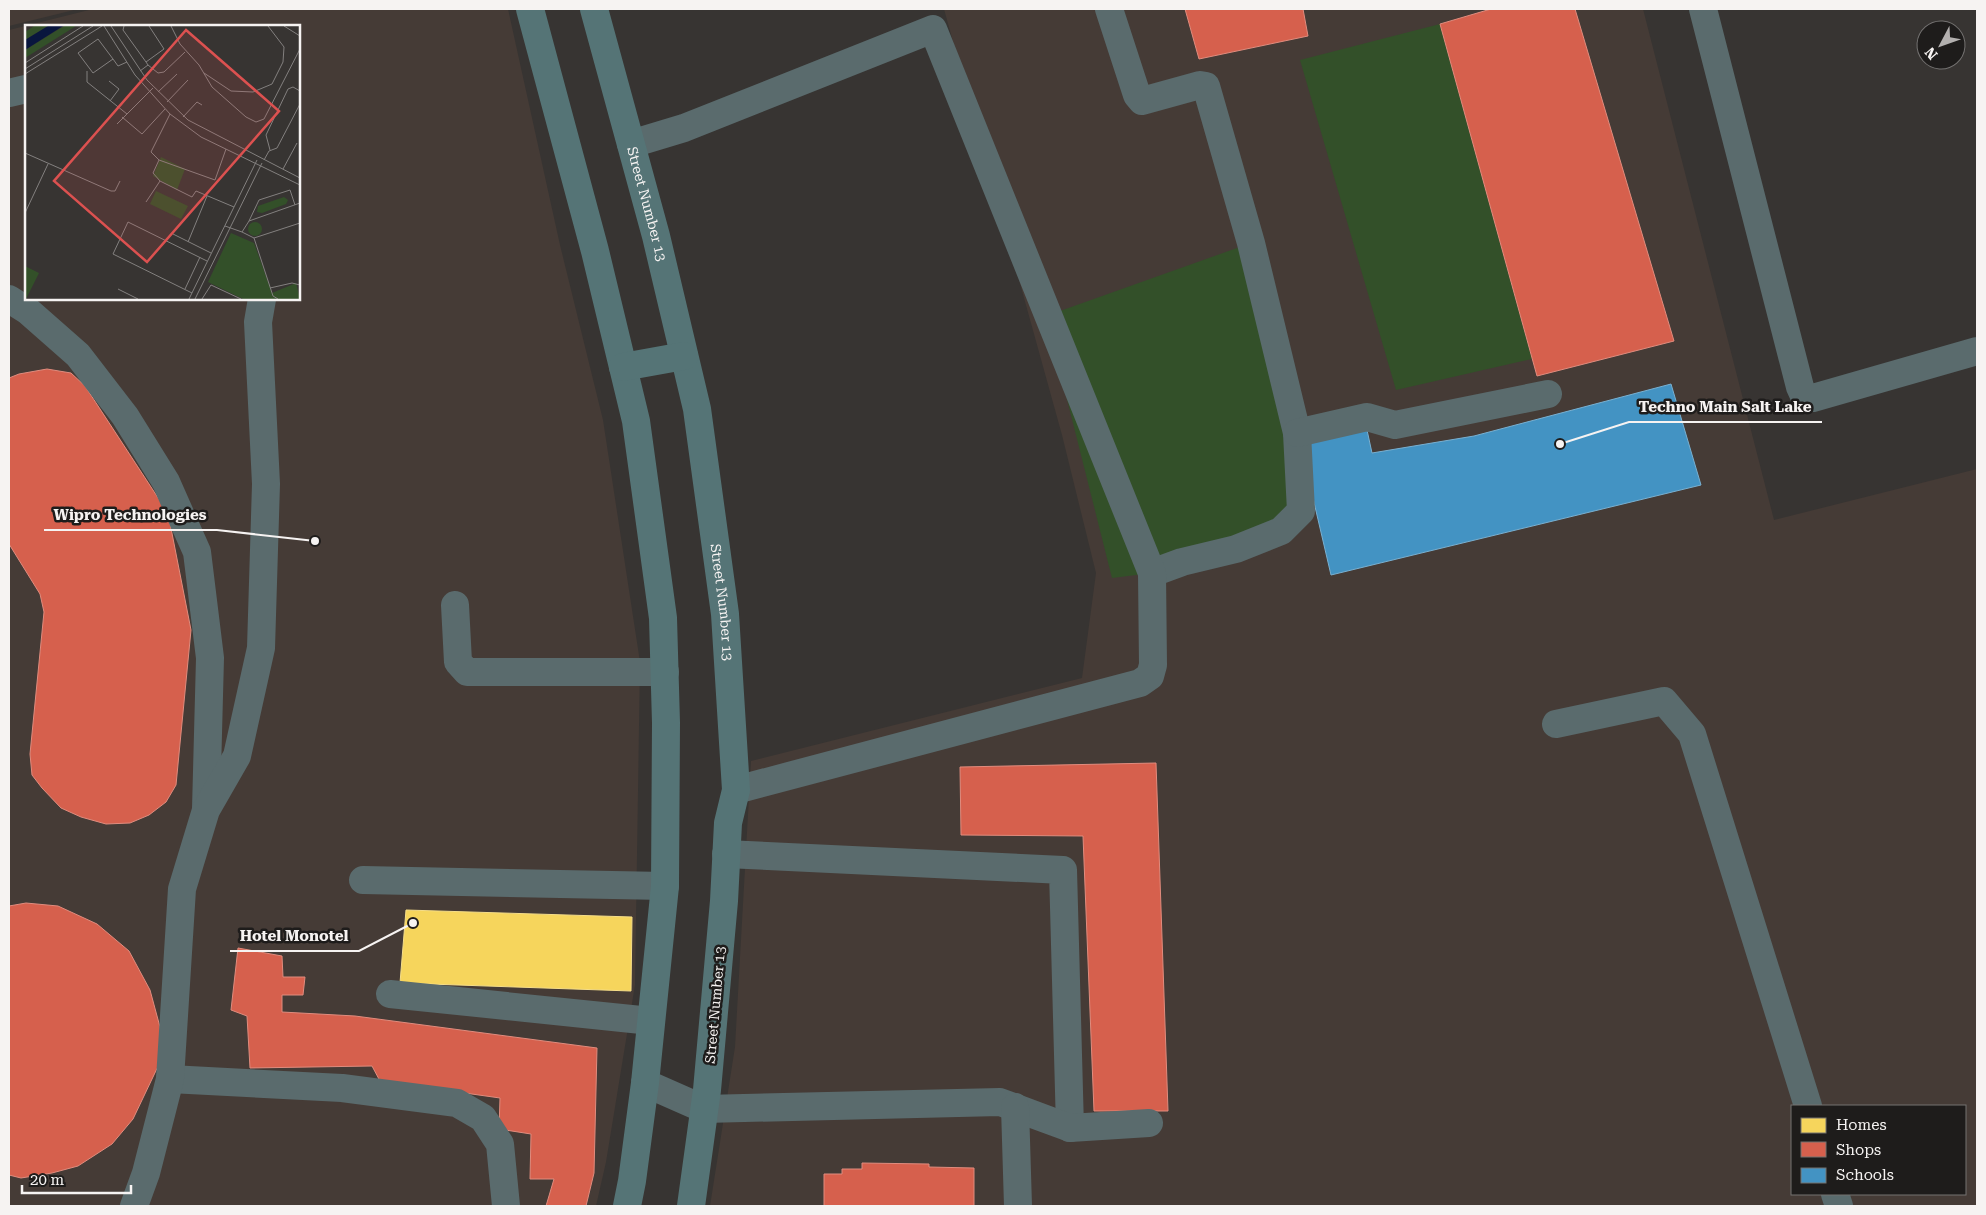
<svg xmlns="http://www.w3.org/2000/svg" width="1986" height="1215" viewBox="0 0 1986 1215" font-family="'Roboto Serif',serif">
  <style>
    .built { fill: #453b36; fill-rule: evenodd }
    .green { fill: #335029 }
    .homes { fill: #f6d55c; stroke: #f6de89 }
    .shops { fill: #d6604d; stroke: #e08c7e }
    .schools { fill: #4393c3; stroke: #79b0d1 }
    .lines { fill: none; stroke-linecap: round; stroke-linejoin: round }
    .minor { stroke: #5a6b6d; stroke-width: 28 }
    .major { stroke: #557476; stroke-width: 28 }
    .labels { text-anchor: middle; stroke-width: 5; stroke-linejoin: round; paint-order: stroke }
    .street-label { font-size: 14px; fill: #f6f3f2; stroke: #1e1c1b }
    .inset-road { fill: none; stroke: #83807f; stroke-width: 1 }
    .view { fill: #dc5150; fill-opacity: 0.15; stroke: #dc5150; stroke-width: 2.5 }
    .inset-edge { fill: none; stroke: #f6f3f2; stroke-width: 2.5 }
    .leader { fill: none; stroke: #f6f3f2; stroke-width: 2 }
    .callout-dot { fill: #f6f3f2; stroke: #1e1c1b; stroke-width: 2 }
    .callout-label { font-size: 15px; text-anchor: middle; font-weight: bold; fill: #f6f3f2; stroke: #1e1c1b; stroke-width: 5; stroke-linejoin: round; paint-order: stroke }
  </style>
  <rect width="100%" height="100%" fill="#373432"/>
  <g class="built">
    <path d="M9,9H78L9,26Z"/>
    <path d="M93,9H508L560,245L603,420L640,662L635,985L606,1162L596,1206H9V30ZM26,26H299V299H26Z"/>
    <path d="M944,9H1643L1774,520L1977,469V1206H710L735,1047L751,761L1082,678L1096,573L1062,435ZM1792,1106H1965V1194H1792Z"/>
  </g>
  <g class="green">
    <path d="M1440,24L1532,359L1396,390L1300,60Z"/>
    <path d="M1251,243L1301,511L1152,573L1112,578L1046,316Z"/>
  </g>
  <path class="homes" d="M406,910L632,917L631,991L400,983Z"/>
  <g class="shops">
    <path d="M1185,9H1303L1308,36L1199,59Z"/>
    <path d="M1491,9H1575L1674,341L1537,376L1440,24Z"/>
    <path d="M47,369L71,373L85,386L168,513L191,630L176,785L166,802L149,815L130,823L106,824L81,817L61,808L42,788L32,775L30,754L44,612L40,594L9,544V378L19,374Z"/>
    <path d="M1156,763L1168,1111H1094L1083,836L961,835L960,767Z"/>
    <path d="M26,903L58,906L97,924L129,951L150,990L160,1027L162,1058L133,1119L112,1144L78,1166L52,1173L21,1178L9,1175V906Z"/>
    <path d="M238,948L282,956L283,977H305L303,995H282V1012L355,1016L597,1048L594,1173L586,1206H546L554,1179H530L531,1134L499,1129L500,1098L380,1081L372,1066L250,1068L247,1016L231,1010Z"/>
    <path d="M862,1163L929,1164V1167L974,1168V1206H824V1174H842V1169H862Z"/>
  </g>
  <path class="schools" d="M1671,384L1701,485L1331,575L1313,498L1307,444L1367,430L1372,453L1474,436Z"/>
  <g class="lines">
    <g class="minor">
      <path d="M1109,9L1137,95L1142,101L1200,85L1206,86L1251,243L1297,433L1301,511L1281,531L1236,549L1182,562L1152,573"/>
      <path d="M1703,9L1800,387L1805,398H1813L1977,351"/>
      <path d="M9,93L26,89"/>
      <path d="M631,144L684,128L933,29L1152,573L1153,665L1150,676L1140,683L736,790"/>
      <path d="M9,299L28,311L78,355L125,416L166,482L197,552L210,658L206,809"/>
      <path d="M1297,433L1367,417L1395,425L1548,394"/>
      <path d="M455,605L458,662L467,672H665"/>
      <path d="M1556,724L1664,701L1692,734L1808,1106"/>
      <path d="M726,854L1063,870L1070,1128"/>
      <path d="M363,880L665,886"/>
      <path d="M390,994L651,1021"/>
      <path d="M170,1079L342,1088L457,1103L483,1118L500,1144L506,1206"/>
      <path d="M645,1083L704,1109L1000,1102L1070,1128L1149,1123"/>
      <path d="M1015,1107L1018,1206"/>
      <path d="M1835,1194L1839,1206"/>
      <path d="M134,1206L146,1173L170,1079L182,889L206,810L237,756L261,648L266,484L258,322L262,299"/>
    </g>
    <g class="major">
      <path d="M530,9L595,251L636,421L663,618L666,723L665,886L645,1083L632,1181L627,1206"/>
      <path id="s1" d="M594,9L656,236L697,409L725,614L736,790L728,823L724,901L707,1090L691,1206"/>
      <path d="M623,367L684,356"/>
    </g>
  </g>
  <g class="labels">
    <g class="street-label">
      <text dy="5" stroke="none"><textPath href="#s1" startOffset="202">Street Number 13</textPath></text>
      <text dy="5" stroke="none"><textPath href="#s1" startOffset="608">Street Number 13</textPath></text>
      <text transform="translate(715 1005) rotate(-85)" y="5">Street Number 13</text>
    </g>
  </g>
  <g transform="translate(25 25)">
    <rect width="275" height="275" fill="#373432"/>
    <path d="M9,1H23L0,15V7ZM39,1H51L0,33V25ZM136,132L160,144L152,165L128,151ZM131,166L163,181L156,194L125,179ZM259,172L263,175L261,179L237,188L232,187L233,181ZM223 204a7 7 0 1 1 14 0a7 7 0 1 1-14 0ZM206,208L229,218L247,268L271,258L275,274H218L183,257ZM0,241L14,248L1,274H0Z" fill="#335029"/>
    <path d="M23,1H38L0,25V15Z" fill="#09163e"/>
    <path class="inset-road" d="M79,1L110,50L145,89L176,112L275,160M86,1L122,55L163,95L275,153M99,1L98,5L121,37M146,1L155,19L174,40L187,62L221,92L231,97L239,94L275,24M259,1L275,11M88,34L68,48L53,28L73,14L88,34L93,41L102,37M0,38L58,1M123,40L121,37L139,24L124,1M0,44L68,1M62,46V57L102,89M115,46L123,40L133,48L139,47L160,27M179,48L206,66L228,67L247,59L258,37L259,22L243,1M0,49L77,1M84,56L94,64L85,76M133,67L152,49M142,77L163,55M145,89L126,127L134,135L190,155L201,124M97,92L117,109L140,84M158,92L172,77L177,80M92,99L128,63M245,125L241,110L263,64L268,62L275,66M0,128L86,166H90L95,156M134,135L128,148L135,156L167,172L171,166L209,182M239,135L244,126L252,123L275,79M258,144L272,118M121,177L135,156M0,188L23,139M224,196L234,175L265,165L270,180M200,201L217,207L224,196L275,178M217,207L229,213L275,198M148,209L186,228M229,213L248,271L253,274M163,217L182,171M245,263L267,258L275,260M93,264L113,274M160,264L175,232M167,268L88,229L103,197L182,236M164,274L232,135M170,274L237,138M177,274L186,260L216,274"/>
    <path class="view" d="M161,5L254,86L122,237L29,156Z"/>
    <rect width="275" height="275" class="inset-edge"/>
  </g>
  <path class="leader" d="M1560 444L1629 422H1822M315 541L217 530H44M413 923L359 951H230"/>
  <g class="callout-dot">
    <circle cx="1560" cy="444" r="5"/>
    <circle cx="315" cy="541" r="5"/>
    <circle cx="413" cy="923" r="5"/>
  </g>
  <g class="callout-label">
    <text x="1725" y="412">Techno Main Salt Lake</text>
    <text x="130" y="520">Wipro Technologies</text>
    <text x="294" y="941">Hotel Monotel</text>
  </g>
  <rect width="1986" height="1215" fill="none" stroke="#f6f3f2" stroke-width="20"/>
  <rect x="1791" y="1105" width="175" height="90" fill="#1e1c1b" stroke="#747271"/>
  <rect x="1801" y="1118" width="25" height="15" fill="#f6d55c" stroke="#747271"/>
  <text x="1836" y="1130" font-size="15" fill="#f6f3f2">Homes</text>
  <rect x="1801" y="1142" width="25" height="15" fill="#d6604d" stroke="#747271"/>
  <text x="1836" y="1155" font-size="15" fill="#f6f3f2">Shops</text>
  <rect x="1801" y="1168" width="25" height="15" fill="#4393c3" stroke="#747271"/>
  <text x="1836" y="1180" font-size="15" fill="#f6f3f2">Schools</text>
  <g transform="translate(1941 45) rotate(229)"><circle r="24" fill="#1e1c1b" stroke="#747271"/>
  <path d="M0-4L9 19L0 12L-9 19Z" fill="#b3b0af"/>
  <text y="-8" font-size="14" font-weight="bold" text-anchor="middle" fill="#f6f3f2">N</text>
  </g>
  <path d="M22 1185v8h109v-8" fill="none" stroke="#f6f3f2" stroke-width="2.5"/>
  <text x="30" y="1185" font-size="15" fill="#f6f3f2" stroke="#1e1c1b" stroke-width="4" paint-order="stroke">20 m</text>
</svg>
